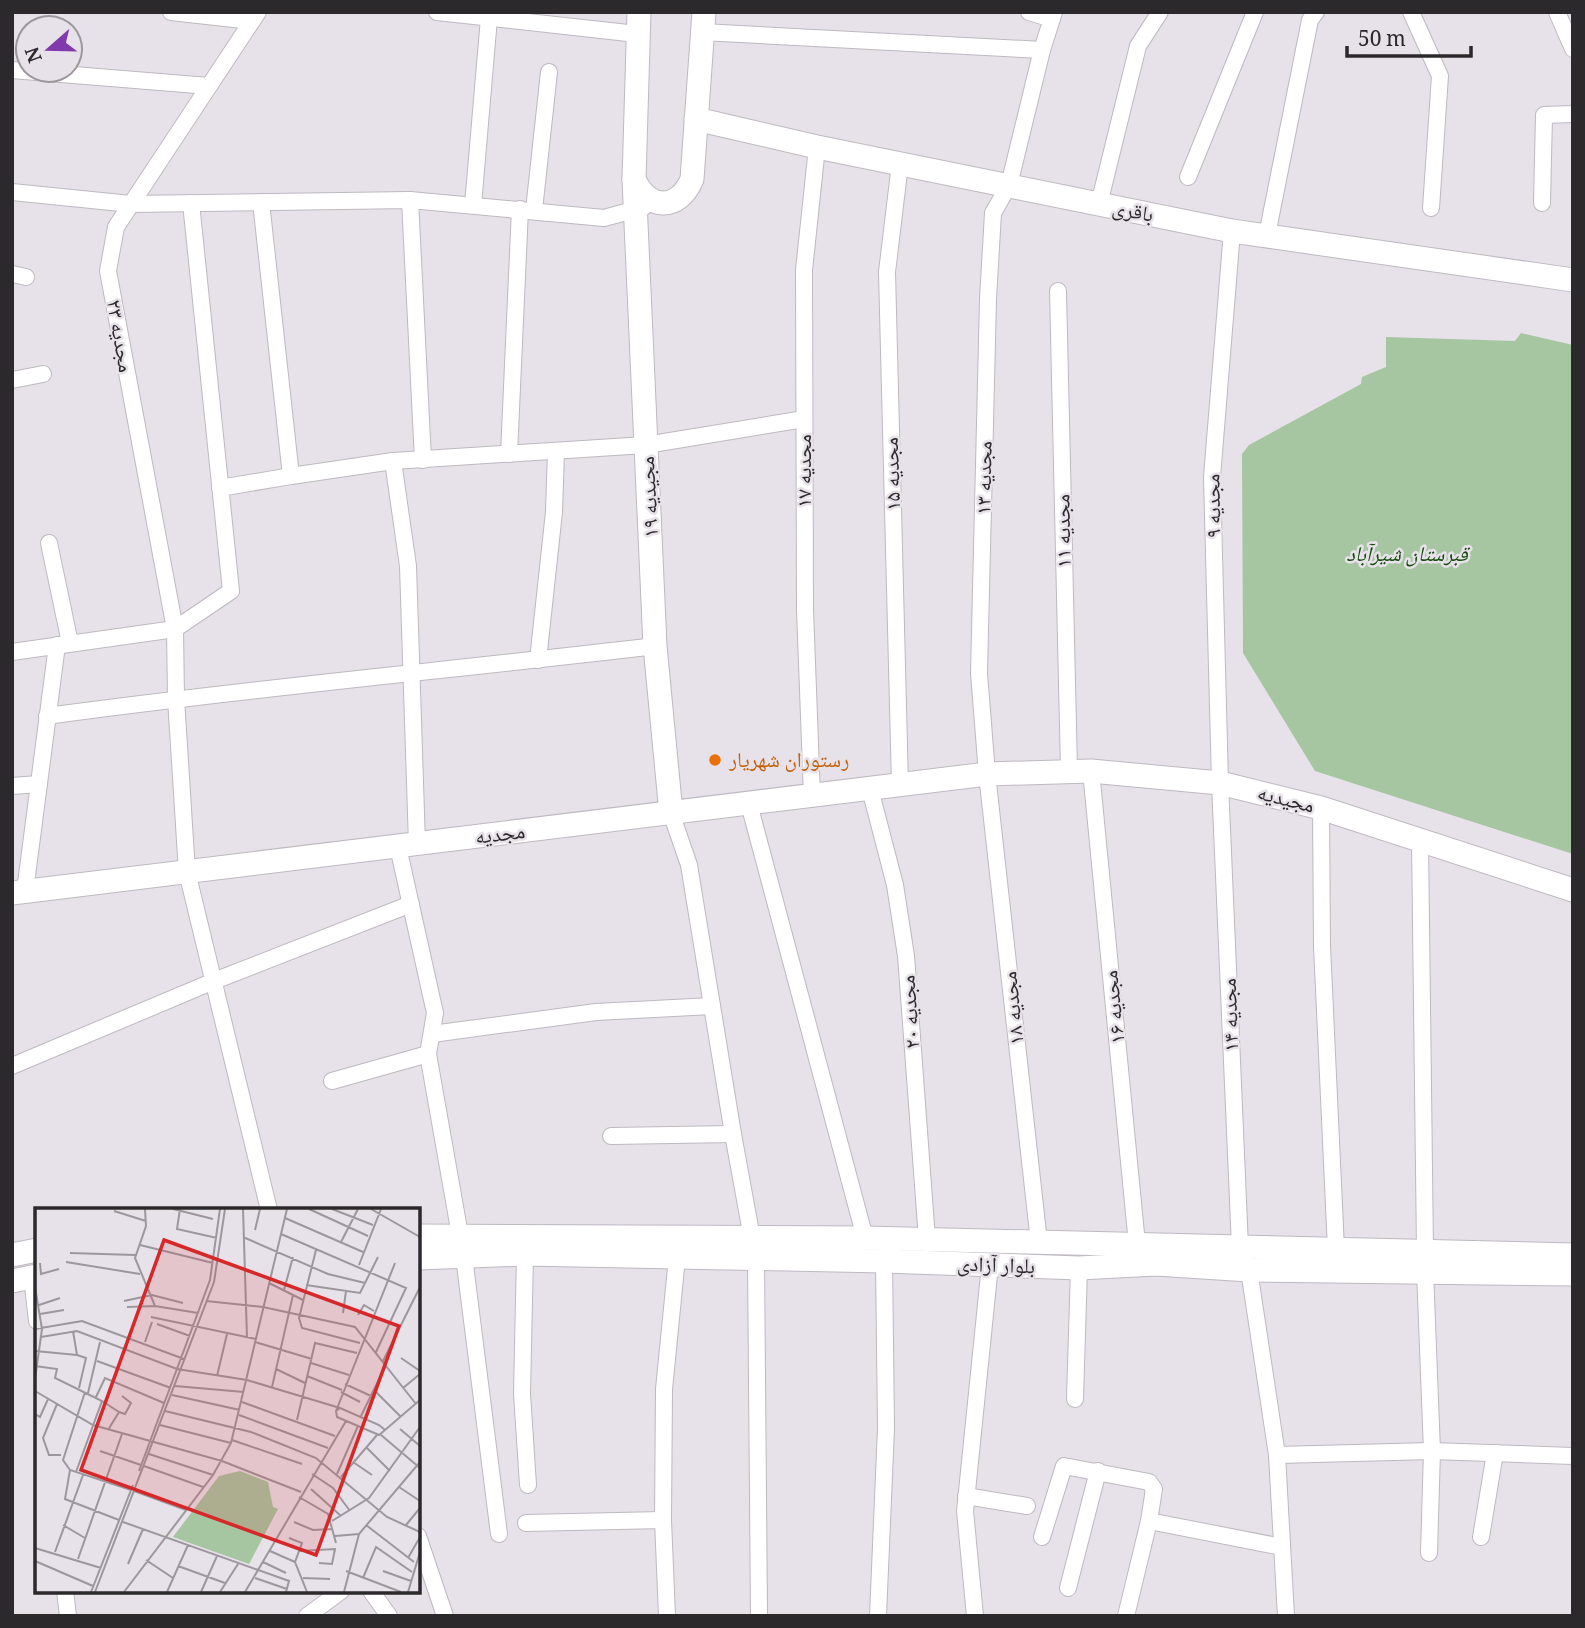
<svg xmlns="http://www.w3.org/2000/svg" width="1585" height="1628" viewBox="0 0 1585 1628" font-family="Georgia,'Noto Naskh Arabic',serif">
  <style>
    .green { fill: #a6c5a1 }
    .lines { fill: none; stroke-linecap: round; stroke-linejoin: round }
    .street-casing { stroke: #beb9c0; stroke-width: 18 }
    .secondary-casing { stroke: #beb9c0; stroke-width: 25 }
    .street { stroke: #fff; stroke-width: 16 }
    .secondary { stroke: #fff; stroke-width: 23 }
    .food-dot { fill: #e8710a; stroke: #e7e1e9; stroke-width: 2.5 }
    .labels { text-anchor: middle; stroke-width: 5; stroke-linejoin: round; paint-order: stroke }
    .street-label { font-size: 21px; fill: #2b292c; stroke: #e7e1e9 }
    .park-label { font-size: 21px; font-style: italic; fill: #154b0b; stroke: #e7e1e9 }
    .food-label { font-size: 21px; fill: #c56008; stroke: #e7e1e9; text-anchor: start }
    .inset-road { fill: none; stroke: #9c979d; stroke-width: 2 }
    .view { fill: #d62828; fill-opacity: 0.15; stroke: #d62828; stroke-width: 3.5 }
    .inset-edge { fill: none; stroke: #2b292c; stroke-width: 3.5 }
  </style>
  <rect width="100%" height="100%" fill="#e7e1e9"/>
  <path class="green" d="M1521,333L1573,345V854L1315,771L1243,653L1242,454L1249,445L1361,384L1362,377L1386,367V337L1515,341Z"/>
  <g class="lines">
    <defs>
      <g id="street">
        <path d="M171,12L252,21"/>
        <path d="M258,12L116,227L108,271L175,629L176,699L187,872L269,1210"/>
        <path d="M437,12L637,34"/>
        <path d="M1029,12L1052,19"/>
        <path d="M1411,12L1440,76L1431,208"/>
        <path d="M1557,12L1573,49"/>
        <path d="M702,32L1042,50"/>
        <path d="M12,70L209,86"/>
        <path d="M900,164L887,272L900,785"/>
        <path d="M1188,177L1255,12"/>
        <path d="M12,192L131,204L410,200L604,218L644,207"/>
        <path d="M410,200L423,460"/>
        <path d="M261,202L291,476L393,461L646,445L804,419"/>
        <path d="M1542,203L1544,115L1573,114"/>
        <path d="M1099,204L1138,46L1160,12"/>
        <path d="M473,205L489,18"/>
        <path d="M534,210L549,72"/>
        <path d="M1232,231L1212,477L1220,783L1240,1247L1249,1270L1277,1455L1286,1616"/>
        <path d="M1267,235L1310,20L1316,12"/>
        <path d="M12,274L26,277"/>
        <path d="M1058,291L1069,770"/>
        <path d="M12,380L43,374"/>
        <path d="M509,454L520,209"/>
        <path d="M393,461L408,566L417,844"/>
        <path d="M220,488L291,476"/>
        <path d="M49,543L70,643"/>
        <path d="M12,652L175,629L231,591L191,203"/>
        <path d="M538,660L554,512L556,451"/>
        <path d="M47,716C250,688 453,670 655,646"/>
        <path d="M1091,771L1137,1244"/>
        <path d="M12,786L39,784"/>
        <path d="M870,789L895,885L906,956L927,1239"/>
        <path d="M812,796L805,610L804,270L817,147"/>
        <path d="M749,804L865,1238"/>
        <path d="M1321,808L1322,946L1336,1249"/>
        <path d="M671,813L689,865L733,1134L756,1260L759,1616"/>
        <path d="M1420,840L1425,1251"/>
        <path d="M398,847L435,1013L428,1054L460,1235"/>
        <path d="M25,891L57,645"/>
        <path d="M432,1034L596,1012L712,1006"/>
        <path d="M12,1066L214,981L411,904"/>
        <path d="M332,1081L428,1054"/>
        <path d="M611,1136L733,1134"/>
        <path d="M1039,1242L987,774L979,673L988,299L993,213L1009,185L1042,50L1054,12"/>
        <path d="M525,1254L522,1394L528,1485"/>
        <path d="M464,1257L499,1534"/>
        <path d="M1425,1271L1432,1451L1429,1553"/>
        <path d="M32,1277L37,1321"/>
        <path d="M1075,1399L1079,1268"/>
        <path d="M1277,1455L1432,1451L1573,1456"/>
        <path d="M966,1496L1027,1506"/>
        <path d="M526,1523L663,1520"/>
        <path d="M418,1536L445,1616"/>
        <path d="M1042,1537L1064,1466L1149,1482L1154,1489L1149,1521"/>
        <path d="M1481,1537L1495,1453"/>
        <path d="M1068,1588L1098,1471"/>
        <path d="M65,1591L68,1616"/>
        <path d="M371,1591L389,1616"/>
        <path d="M307,1616L341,1591"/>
        <path d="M667,1616L663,1520L664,1389L677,1258"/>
        <path d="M878,1616L886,1428L884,1261"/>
        <path d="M975,1616L965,1511L990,1265"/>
        <path d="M1126,1616L1149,1521L1282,1547"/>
      </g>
      <g id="secondary">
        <path d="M639,12L634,179C648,211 679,211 692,179L704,12"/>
        <path d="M696,119L817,147L1232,231L1573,280"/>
        <path d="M634,179L655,646L671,813"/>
        <path d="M12,893L987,774L1091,771L1220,783L1321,808L1573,890"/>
        <path d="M418,1236L865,1238L1573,1255"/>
        <path d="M12,1255L37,1250"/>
        <path d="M418,1258L525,1254L884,1261L1079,1268L1156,1264L1249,1270L1573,1274"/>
        <path d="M12,1281L37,1276"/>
      </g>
    </defs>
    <use href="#street" class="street-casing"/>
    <use href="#secondary" class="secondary-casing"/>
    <use href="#street" class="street"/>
    <use href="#secondary" class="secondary"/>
  </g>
  <circle class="food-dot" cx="715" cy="760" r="7"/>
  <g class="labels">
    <g class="street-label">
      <text transform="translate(1133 211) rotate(11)" y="7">باقری</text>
      <text transform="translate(120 336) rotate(80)" y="7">مجدیه ۲۳</text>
      <text transform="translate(804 471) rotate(-90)" y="7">مجدیه ۱۷</text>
      <text transform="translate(892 474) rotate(-92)" y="7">مجدیه ۱۵</text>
      <text transform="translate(984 478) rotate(-89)" y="7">مجدیه ۱۳</text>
      <text transform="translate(649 497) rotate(-93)" y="7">مجیدیه ۱۹</text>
      <text transform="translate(1213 506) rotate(-91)" y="7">مجدیه ۹</text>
      <text transform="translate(1063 531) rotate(-91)" y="7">مجدیه ۱۱</text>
      <text transform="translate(1286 799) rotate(14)" y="7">مجیدیه</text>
      <text transform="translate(500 834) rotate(-7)" y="7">مجدیه</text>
      <text transform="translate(1114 1007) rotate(-96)" y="7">مجدیه ۱۶</text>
      <text transform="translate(1013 1008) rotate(-96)" y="7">مجدیه ۱۸</text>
      <text transform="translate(910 1012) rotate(-94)" y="7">مجدیه ۲۰</text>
      <text transform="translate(1230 1015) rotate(-92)" y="7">مجدیه ۱۴</text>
      <text transform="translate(996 1265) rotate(2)" y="7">بلوار آزادی</text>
    </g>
    <g class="park-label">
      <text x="1407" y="561">قبرستان شیرآباد</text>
    </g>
    <g class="food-label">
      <text x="729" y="767">رستوران شهریار</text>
    </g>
  </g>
  <g transform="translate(35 1208)">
    <rect width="385" height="385" fill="#e7e1e9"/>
    <path d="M205,263L233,274L238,299L243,301L214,356L138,329L184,268Z" fill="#a6c5a1"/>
    <path class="inset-road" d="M110,1L111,18L100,50L120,98M138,1L178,11M145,1L142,21L182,30M208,1L212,130M274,1L333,28M297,1L338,17M336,1L385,29M79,3L111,13M250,10L328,44M220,22L225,1M246,26L371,80L341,144M208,29L293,66L330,75M306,34L323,1M105,37L178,55M281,42L264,110L267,120L325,135M35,45L100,47M31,54L105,66M5,55L6,66L24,61M324,57L346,1M234,75L268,92M271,77L325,85L343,49M0,79L7,121L0,171M249,82L258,49M89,93L117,87L148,95M171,93L228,99L320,119L381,196M4,97L25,90M92,99L120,98L163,105M308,105L311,83M5,106L29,102M323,107L329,97L339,103M116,109L221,131M122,116L155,128M0,121L47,113L149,151M38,123L42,147L51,150L44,180M6,129L42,123L142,161L212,172L305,200M110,134L117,114M220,134L277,151M0,143L42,147M366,150L385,163M62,153L136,180M348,153L385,79M276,155L314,167M0,158L22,161L20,170L67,193L41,264M241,161L270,175M182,168L192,126M272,168L307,182M310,176L336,188M140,178L209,184M237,179L258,87M368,180L385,166M339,182L365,208M0,183L58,217L187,253L266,284M50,184L28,252L35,262L96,282M306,184L325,194M53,185L65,134M137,187L205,202M61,189L70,170L129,195M67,193L84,204L73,222M207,194L300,228M22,196L8,230L14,247H26M305,200L344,217L350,222L344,227L302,209L301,203ZM130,203L216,224L281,250L352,309L385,324M301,203L360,55M84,204L90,206L96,195L87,188M0,206L5,209L13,191M204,207L293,240M326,208L351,157M262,212L280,135L322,145M125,217L196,235M365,221L385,238M350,222L385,192M346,227L385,260M197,232L267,256M331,239L355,263M65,243L106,257M114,246L178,267M318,254L337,267M109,258L168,279M35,262L30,291L84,312M104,263L175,72L185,1M277,266L298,280L315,303M302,266L323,218M306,269L342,227M364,279L385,293M276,281L306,308M99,283L151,302M264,289L293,306L301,335M297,313L334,290L385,219M88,314L254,373L251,384M259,314L278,322L298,321M28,317L50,330M331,317L379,354M371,317L385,300M300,328L324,326M254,330L267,335L260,354L272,384M0,340L66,360M235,343L260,354M264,343L300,341L297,356L284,355M20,344L48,267M373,350L385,329M43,351L87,226M111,352L138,370M0,353L58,378M228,354L251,365M93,356L108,321M143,358L190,375M311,363L366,384M348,363L376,373M220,370L252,381M268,370L295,371M328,370L341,339L377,364M56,384L98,277M60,384L179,74L190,1M89,384L178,267L196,235L252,1M132,384L153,337M166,384L182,348M185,384L203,356M210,384L311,213M309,384L324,326L385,254M373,384L385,344"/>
    <path class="view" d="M129,32L364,118L281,347L46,262Z"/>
    <rect width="385" height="385" class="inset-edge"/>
  </g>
  <rect width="1585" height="1628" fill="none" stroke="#2b292c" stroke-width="28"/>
  <g transform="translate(49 49) rotate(250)"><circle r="33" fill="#e7e1e9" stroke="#9c979d" stroke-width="2"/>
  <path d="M0-5L12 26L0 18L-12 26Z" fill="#813aad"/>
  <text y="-10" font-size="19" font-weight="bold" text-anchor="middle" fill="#2b292c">N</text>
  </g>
  <path d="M1347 46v10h124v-10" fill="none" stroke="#2b292c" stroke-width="3.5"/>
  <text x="1358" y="46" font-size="21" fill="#2b292c" stroke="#e7e1e9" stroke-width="5" paint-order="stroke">50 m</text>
</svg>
